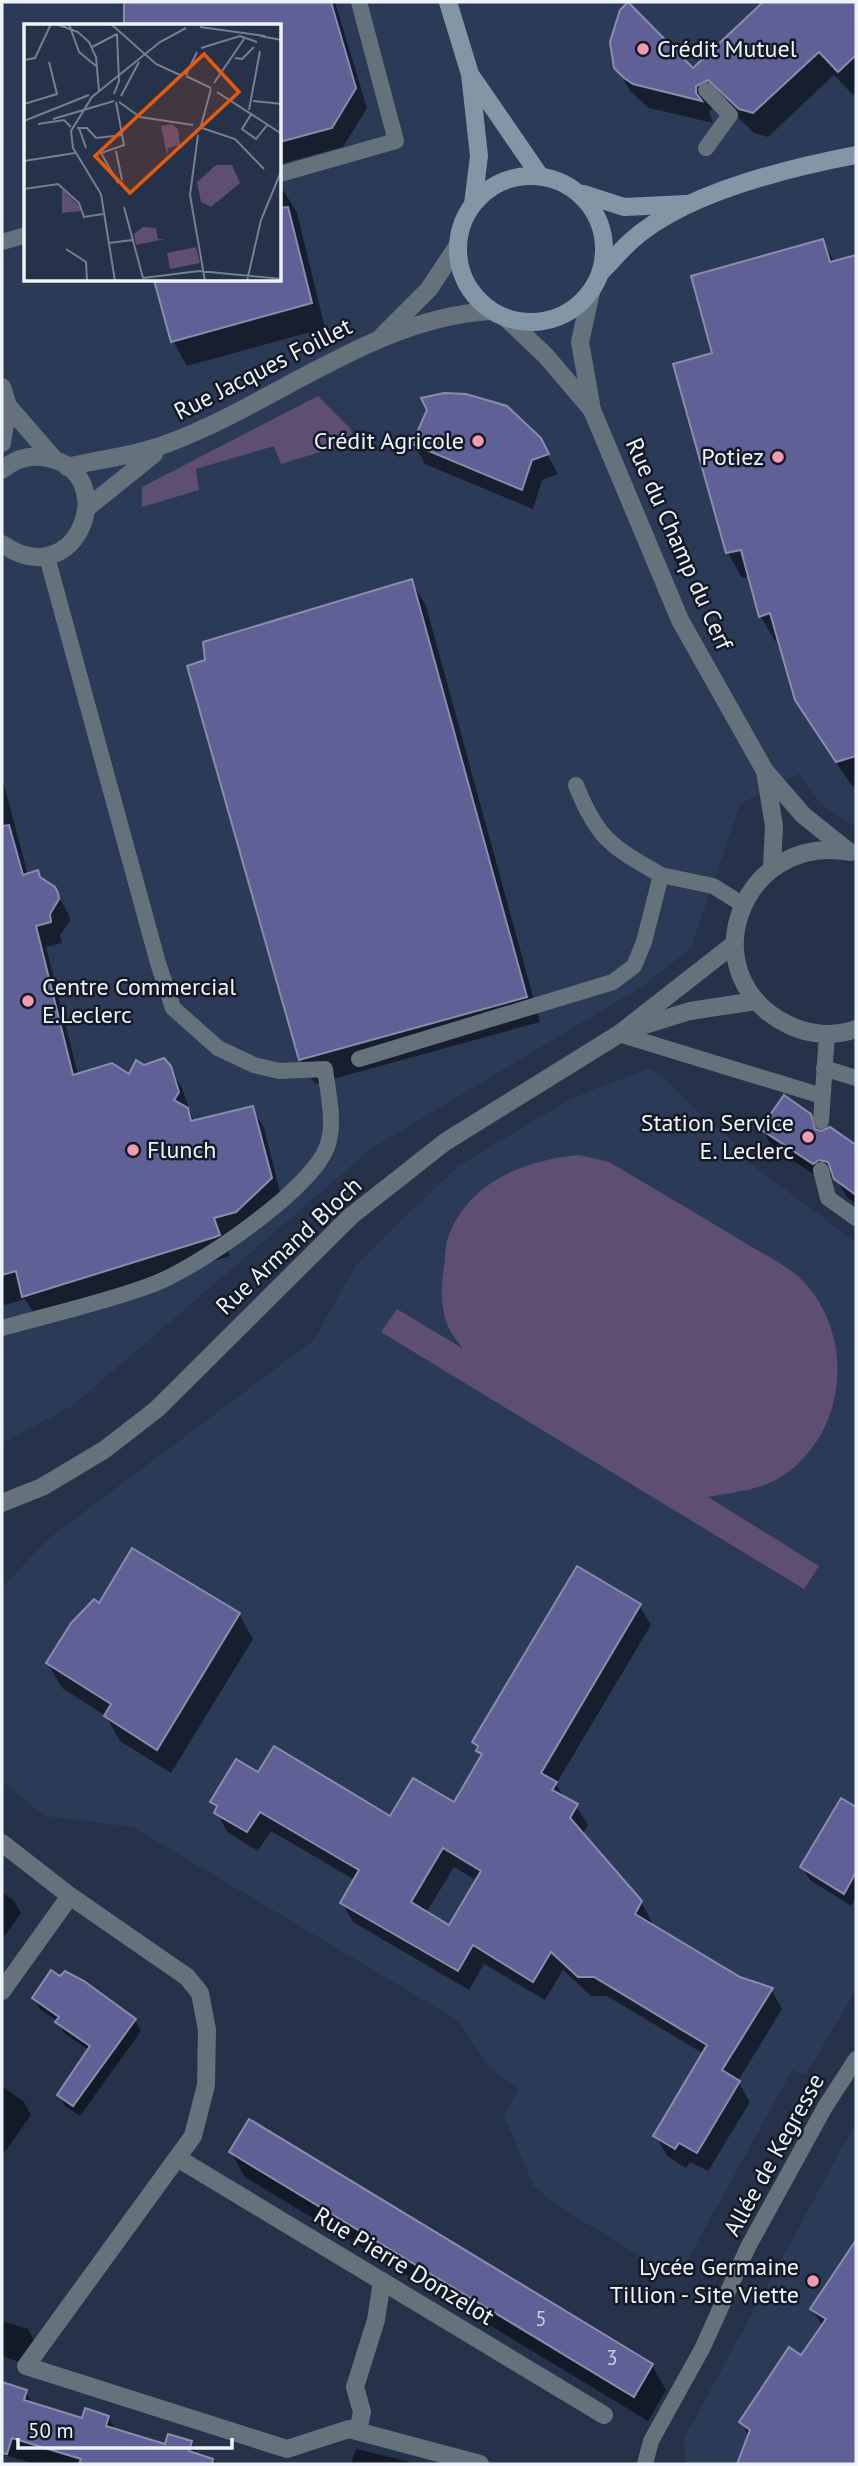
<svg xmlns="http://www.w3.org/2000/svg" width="858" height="2466" viewBox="0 0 858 2466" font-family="'PT Sans',sans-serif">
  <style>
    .built { fill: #2b3b57; fill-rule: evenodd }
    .green { fill: #5d4e72 }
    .shadow { fill: #0007; fill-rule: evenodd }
    .building { fill: #606097; stroke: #8a8cab; stroke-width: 2; fill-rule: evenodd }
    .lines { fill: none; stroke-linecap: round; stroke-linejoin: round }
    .service { stroke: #66727b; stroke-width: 16 }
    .minor { stroke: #66727b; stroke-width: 18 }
    .tertiary { stroke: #66727b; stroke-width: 18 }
    .secondary { stroke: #8396a5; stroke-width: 18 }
    .poi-dot { fill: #f29aaf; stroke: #141a25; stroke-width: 2.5 }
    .labels { text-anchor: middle; stroke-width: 5; stroke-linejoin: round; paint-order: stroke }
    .number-label { font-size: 21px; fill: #cacee3 }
    .poi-label { font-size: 24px; fill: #eef3fc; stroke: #141a25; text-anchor: end }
    .street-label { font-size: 24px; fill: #eef3fc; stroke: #141a25 }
    .inset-road { fill: none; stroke: #757f91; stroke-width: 2 }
    .view { fill: #e8590c; fill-opacity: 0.15; stroke: #e8590c; stroke-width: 3.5 }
    .inset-edge { fill: none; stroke: #eef3fc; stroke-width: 3.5 }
  </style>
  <rect width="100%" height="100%" fill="#253249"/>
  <g class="built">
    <path d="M2,2H856V827L822,805L799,774L740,804L691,948L643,986L372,1148L72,1406L2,1443ZM26,26H280V280H26Z"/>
    <path d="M648,1069L660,1074L712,1126L721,1128L751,1164L856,1242V1989L806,2075L792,2070L687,2261L655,2265L558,2206L534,2186L504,2116L519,2088L492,2070L457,2020L133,1827L45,1816L2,1781V1588L48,1539L313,1341L356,1265L458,1166L572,1098Z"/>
    <path d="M856,2122V2464H685L684,2439Z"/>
  </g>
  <g class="green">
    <path d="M318,396L351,429L353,442L281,464L274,446L196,469L199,490L142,507V487Z"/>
    <path d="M579,1155L609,1162C653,1188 698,1214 742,1241C761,1253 784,1263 800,1278C856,1333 848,1431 784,1475C760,1491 734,1492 708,1497L819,1566L804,1589L381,1332L397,1309L462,1348C458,1341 451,1334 448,1326C440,1307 441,1287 444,1267C445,1257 445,1245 449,1235C470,1181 526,1160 579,1155Z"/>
  </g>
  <g class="shadow">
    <path d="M126,2H335L367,108L343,147L280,164V26H126Z"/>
    <path d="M766,2H856V92L853,95L834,75L768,137L754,133L723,103L709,111L713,123L649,108L631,92L616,67L621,11L629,3L693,70Z"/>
    <path d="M282,188L297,213L325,328L187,366L173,341L156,280H280Z"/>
    <path d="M822,241L835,263L853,258L856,263V785L852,786L812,726L780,640L775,641L761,617L750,576L742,578L728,553L675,365L714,354Z"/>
    <path d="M539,439L558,474L542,480L533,509L425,464L414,444Z"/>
    <path d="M411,581L426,606L540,1022L315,1084L300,1059Z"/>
    <path d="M2,777L28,875L37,872L42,880L54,888L69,915L70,921L60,935L62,943L46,947L78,1075L129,1076L144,1067H170L182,1088L194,1122L252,1108L264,1128L282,1200L224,1238L230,1256L227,1257L36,1317L25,1299L2,1306Z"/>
    <path d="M810,1115L821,1134L830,1129L856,1147V1204L847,1197L836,1179L830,1177L824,1181L772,1147L762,1129Z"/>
    <path d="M100,1605L239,1614L253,1639L171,1773L120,1741L106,1716L62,1688L48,1664Z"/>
    <path d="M639,1605L651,1625L556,1784L565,1799L576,1806L588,1825L582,1835L641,1902L652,1922L650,1925L740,1979L771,1989L782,2009L738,2081L750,2102L708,2171L690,2162L686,2168L667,2156L656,2136L704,2054L607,1996H591L563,1970L545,2000L484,1964L469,1990L353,1922L342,1903L355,1880L271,1831L258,1851L227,1832L212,1802L258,1774L390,1818L454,1804L482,1758L474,1742ZM454,1867L477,1881L450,1927L426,1913Z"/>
    <path d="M841,1800L856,1809V1897L851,1906L810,1880L802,1867Z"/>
    <path d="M2,1892L13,1900L21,1913L2,1940Z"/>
    <path d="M34,1998L135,2020L141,2031L80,2116L65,2106L59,2095L89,2050L64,2033L58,2021L40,2009Z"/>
    <path d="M2,2086L24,2102L31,2115L2,2156Z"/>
    <path d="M231,2152L652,2365L666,2390L648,2421L245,2177Z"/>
    <path d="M856,2244V2464H741L749,2437L741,2422L802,2358L823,2327L812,2309Z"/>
    <path d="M2,2321L28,2329L35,2342L20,2362L2,2356Z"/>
    <path d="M4,2385L26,2392L33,2405L83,2421L108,2417L116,2431L166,2446L191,2443L199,2457L224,2464H34L2,2454Z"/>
    <path d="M356,2449L410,2462L411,2464H351Z"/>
  </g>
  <g class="building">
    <path d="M124,2H331L356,88L332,128L280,142V26H124Z"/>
    <path d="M628,2L693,68L763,2H856V55L838,72L819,52L753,113L739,109L708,80L696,86V93L702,101L633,84L624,78L614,68L610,42L620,10Z"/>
    <path d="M288,207L312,303L171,342L154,280H280V208Z"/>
    <path d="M823,239L830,262L856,255V756L836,762L795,700L770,613L759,617L741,550L726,553L673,364L712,353L691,276Z"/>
    <path d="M444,393L466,394L507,406L541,438L549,454L532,460L522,490L412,444L427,410L421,398Z"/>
    <path d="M412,579L527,997L299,1060L187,666L205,660L203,642Z"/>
    <path d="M9,825L23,875L38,870L40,877L55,887L58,893L59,899L50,914L51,922L36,926L73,1075L112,1063L129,1074L136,1060L144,1065L164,1058L171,1066L179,1092L174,1100L188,1108L191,1121L253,1106L272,1178L236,1212L214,1218L220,1235L215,1237L22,1297L16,1271L2,1275V826Z"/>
    <path d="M784,1095L811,1114L815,1129L821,1131L830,1127L856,1145V1195L834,1179L828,1162L819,1160L813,1164L760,1129Z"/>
    <path d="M132,1548L240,1613L157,1750L104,1716L111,1704L46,1663L71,1623L94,1599L99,1603Z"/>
    <path d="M577,1566L641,1604L541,1773L557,1782L552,1790L578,1804L570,1818L642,1901L635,1914L740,1977L773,1988L722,2070L740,2081L697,2153L679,2143L675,2149L653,2136L707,2045L594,1977H578L551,1952L533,1982L473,1945L458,1971L340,1903L359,1870L260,1812L247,1832L214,1813L217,1806L210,1802L236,1759L258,1772L274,1746L390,1816L413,1778L454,1802L482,1754L476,1751L478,1746L472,1742ZM443,1848L481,1871L449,1925L411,1902Z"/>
    <path d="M841,1798L856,1807V1872L844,1894L800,1867Z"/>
    <path d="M51,1970L60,1976L65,1971L84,1981L136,2019L73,2106L57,2095L90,2046L55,2022L59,2017L32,1998Z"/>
    <path d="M249,2119L653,2364L634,2397L229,2152Z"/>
    <path d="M856,2240V2464H737L750,2430L739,2422L789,2347L801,2355L826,2319L810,2309Z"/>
    <path d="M2,2382L27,2390L24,2400L82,2418L85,2408L109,2416L106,2426L165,2444L168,2434L192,2441L189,2451L213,2459L212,2464H79L81,2459L12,2438L7,2454L2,2453Z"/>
  </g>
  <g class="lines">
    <g class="service">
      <path d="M706,148L730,115L706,90"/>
      <path d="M280,174L396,141L359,2"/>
      <path d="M2,242L26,235"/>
      <path d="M661,875L713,886L742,904"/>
      <path d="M619,1034L822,1096"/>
      <path d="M359,1059L613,982L634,966L644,942L661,875C612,847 597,839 576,785"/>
      <path d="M824,1068L856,1078"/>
      <path d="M821,1121L827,1034"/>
      <path d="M821,1170L828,1198L856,1218"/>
      <path d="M2,1328C51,1314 103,1303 151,1285C194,1270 315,1188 328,1144C335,1121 328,1093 325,1069L279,1071L254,1065L218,1048L173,1008L158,963L47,557"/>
      <path d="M645,2464L651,2441L703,2347L748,2247L825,2107L856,2059"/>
    </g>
    <g class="minor">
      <path d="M591,292L580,342L592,410L680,620L765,771L803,815L848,851"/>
      <path d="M506,318L546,356L592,410"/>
      <path d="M2,387L8,406L54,459"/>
      <path d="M2,443L8,406"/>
      <path d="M765,771L774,826L772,867"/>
      <path d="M850,852C740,832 688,977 789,1025C809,1035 835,1037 856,1029"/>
      <path d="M632,1029L690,1011L756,1001"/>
      <path d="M2,1503L42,1487L104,1450L157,1409L351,1216L445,1142L619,1034L734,944"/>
      <path d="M2,1843L70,1896L187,1977L200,1993L207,2030L206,2085L193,2136L26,2366L287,2449L349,2429L480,2464"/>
      <path d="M2,1991L70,1896"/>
      <path d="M179,2159L604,2415"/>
      <path d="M358,2431L362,2412L355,2387L376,2320L382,2281"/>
    </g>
    <g class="tertiary">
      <path d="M382,336L429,289L458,245"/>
      <path d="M67,467C101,459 134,456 166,444C273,405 375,317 491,311"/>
      <path d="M2,470C15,459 30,454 47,458C123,472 78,597 2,544"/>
      <path d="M87,508L154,454"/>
    </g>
    <g class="secondary">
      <path d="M448,2L470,74L479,156L473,204"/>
      <path d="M472,77L540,176"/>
      <circle cx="531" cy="249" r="73"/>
      <path d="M584,194L624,207L686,204"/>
      <path d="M601,272C611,262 621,250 631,241C684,193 788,168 856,155"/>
    </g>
  </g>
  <g class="poi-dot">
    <circle cx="643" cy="49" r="7"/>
    <circle cx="478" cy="441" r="7"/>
    <circle cx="778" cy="457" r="7"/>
    <circle cx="28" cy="1001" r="7"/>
    <circle cx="808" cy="1137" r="7"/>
    <circle cx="133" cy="1150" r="7"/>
    <circle cx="813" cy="2281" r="7"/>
  </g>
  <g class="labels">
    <g class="number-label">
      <text x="541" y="2326">5</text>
      <text x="612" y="2365">3</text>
    </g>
    <g class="poi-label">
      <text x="657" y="57" text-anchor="start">Crédit Mutuel</text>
      <text x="464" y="449">Crédit Agricole</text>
      <text x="764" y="465">Potiez</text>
      <text x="42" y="995" text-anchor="start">Centre Commercial<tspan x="42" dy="28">E.Leclerc</tspan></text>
      <text x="794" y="1131">Station Service<tspan x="794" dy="28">E. Leclerc</tspan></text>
      <text x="147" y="1158" text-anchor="start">Flunch</text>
      <text x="799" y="2275">Lycée Germaine<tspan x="799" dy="28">Tillion - Site Viette</tspan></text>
    </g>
    <g class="street-label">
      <text transform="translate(263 369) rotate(-27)" y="8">Rue Jacques Foillet</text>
      <text transform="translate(679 544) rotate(66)" y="8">Rue du Champ du Cerf</text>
      <text transform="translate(289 1246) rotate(-43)" y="8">Rue Armand Bloch</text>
      <text transform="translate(774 2155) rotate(-61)" y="8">Allée de Kegresse</text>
      <text transform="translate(404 2266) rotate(31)" y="8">Rue Pierre Donzelot</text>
    </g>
  </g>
  <g transform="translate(24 24)">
    <rect width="257" height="257" fill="#253249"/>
    <path d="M148,100L154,105L156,121L144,124L143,131L137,102ZM192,141H208L216,159L187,183L177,178L173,158ZM38,165L56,183L57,187L38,189ZM119,203L132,204L134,215H141L112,221L110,210ZM172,223L176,239L146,245L143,229Z" fill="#5d4e72"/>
    <path class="inset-road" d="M32,0L54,8L65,18L72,33L75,67M45,0L55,28L72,42M87,0L132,40L156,51M176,3L241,12M236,12L258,16M68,23L93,10M177,24L216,12L233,18M211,34L218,35L230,23M0,36L11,34L27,0M162,51L173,28M162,52L187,64M190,59L220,15M193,68L258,110M90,70L95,57L93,10M97,72L115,38M229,77L258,80M92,78L100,121L77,129L94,159M95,78L116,93L169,101M0,80L33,70L25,38M225,86L236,27M228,89L218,105L232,115L244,100M29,95L90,77M0,97L65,71M14,100L40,96L47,103M177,102L187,65M53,104H63L72,114L99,111M55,104L62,124M178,104L211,115L240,145M174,111L166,171L181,257M92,127L98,156M0,137L51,129M0,165L34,160L55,179L60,193L79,190M100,183L119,254M85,219L108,216M42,225L62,238L63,257M119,254L175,247L258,255M91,257L77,170L49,124L47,107L68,73L136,18L162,4M223,257L237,196L258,145"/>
    <path class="view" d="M180,30L215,68L106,169L71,132Z"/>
    <rect width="257" height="257" class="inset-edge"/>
  </g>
  <rect width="858" height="2466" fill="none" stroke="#eef3fc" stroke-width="7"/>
  <path d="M18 2438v10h214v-10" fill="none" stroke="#eef3fc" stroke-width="3.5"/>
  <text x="28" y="2438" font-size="21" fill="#eef3fc" stroke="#141a25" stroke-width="5" paint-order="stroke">50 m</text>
</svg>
